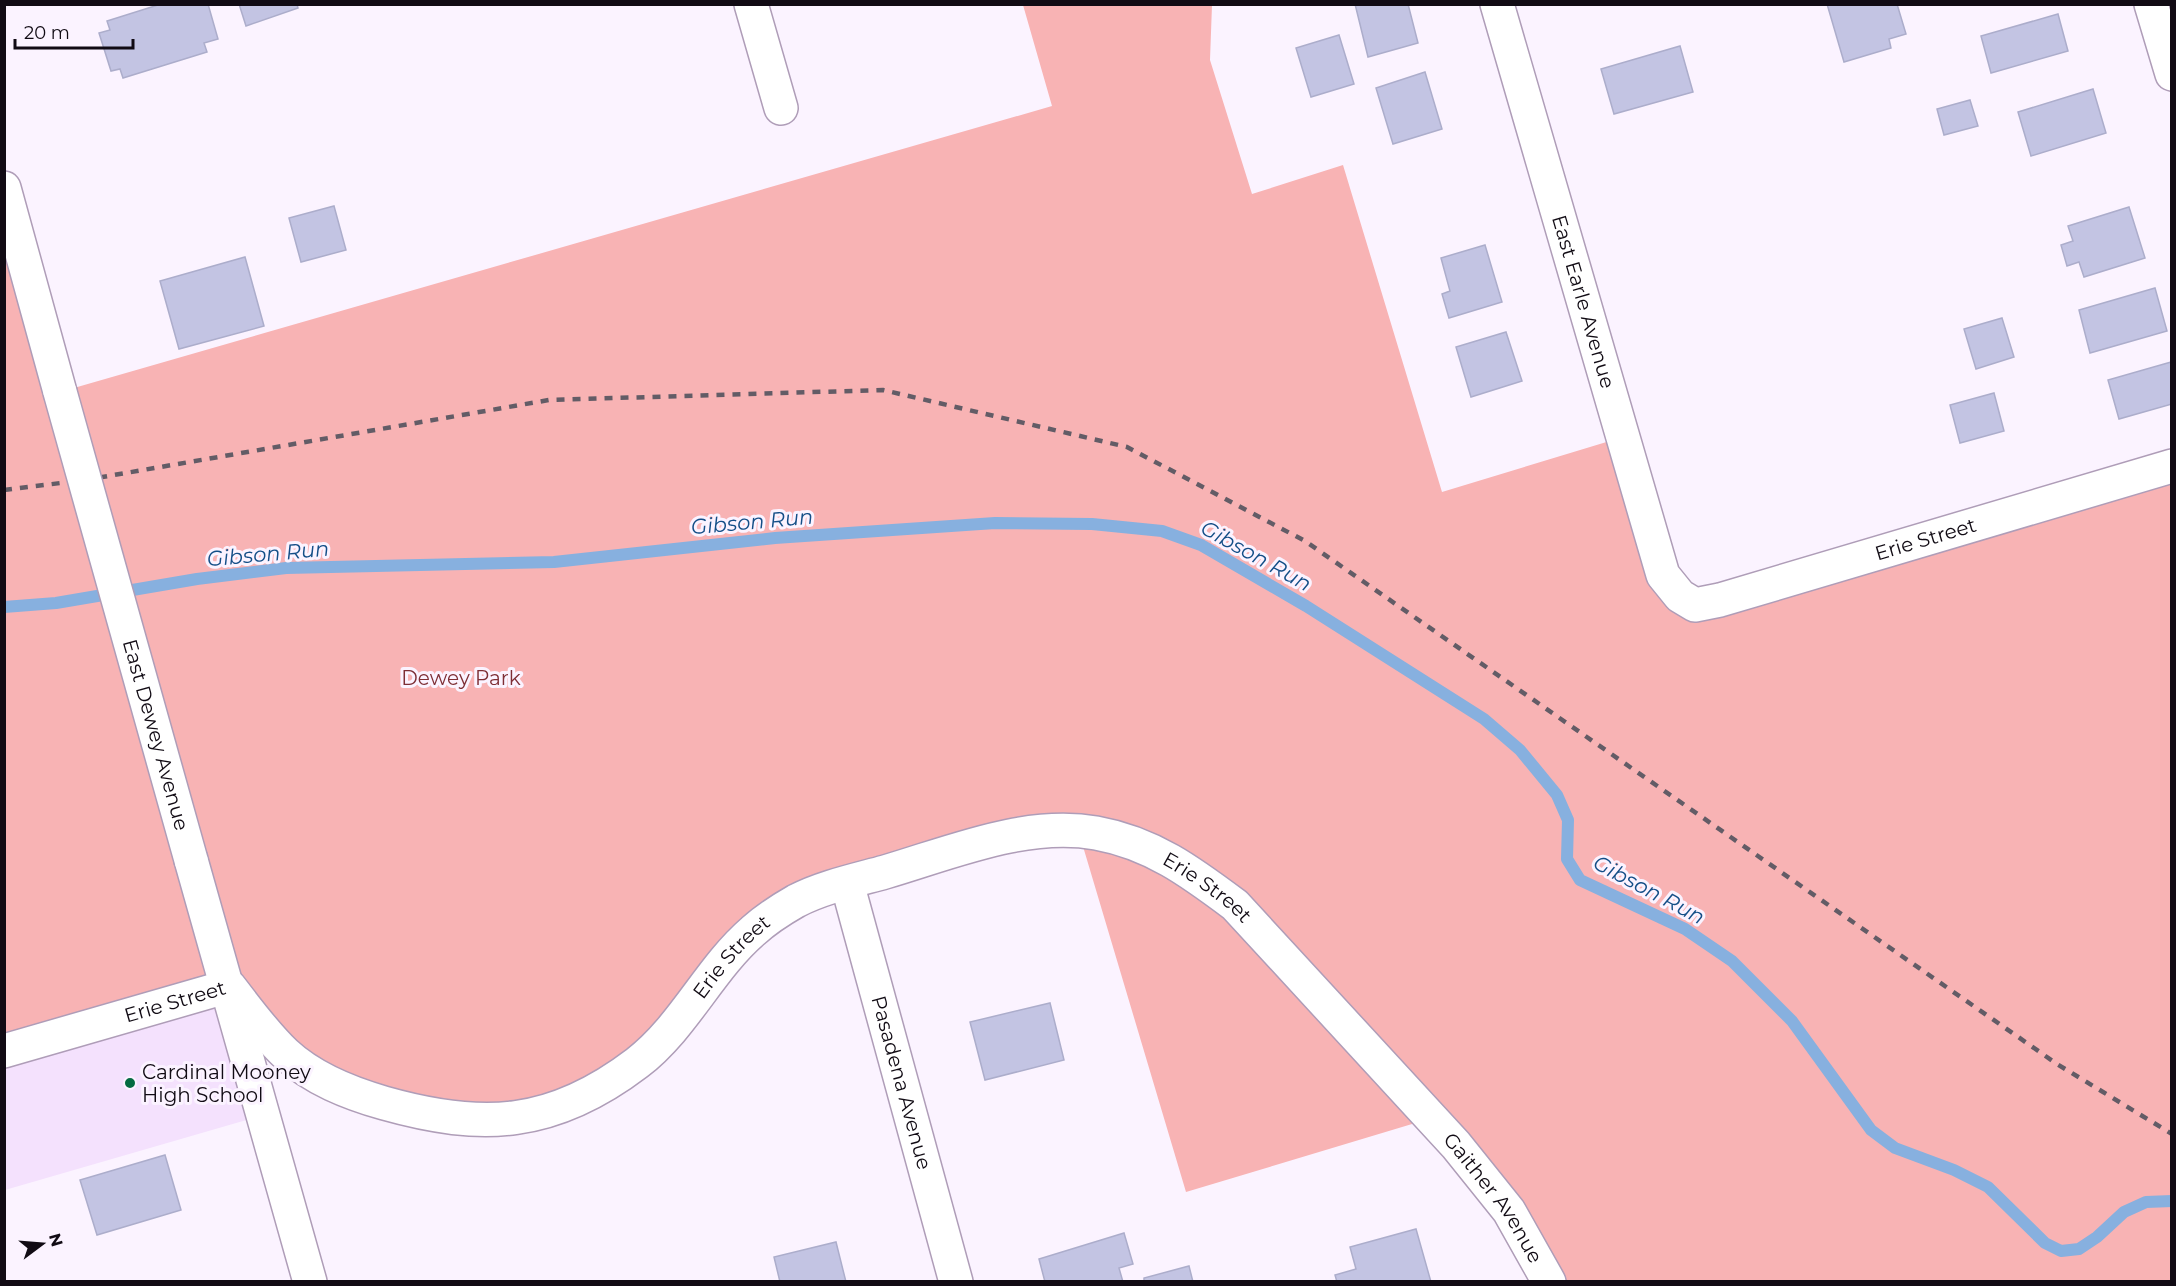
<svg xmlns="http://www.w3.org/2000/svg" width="2176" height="1286" viewBox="0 0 2176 1286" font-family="Montserrat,sans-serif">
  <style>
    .built { fill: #f4e1fd }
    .green { fill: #f8b3b4 }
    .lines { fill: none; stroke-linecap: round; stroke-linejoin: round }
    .stream { stroke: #87b0df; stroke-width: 12 }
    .building { fill: #c3c4e3; stroke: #acadcb; stroke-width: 1.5 }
    .minor-casing { stroke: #af9db8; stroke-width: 36 }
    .tertiary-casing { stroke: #af9db8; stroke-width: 36 }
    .minor { stroke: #fff; stroke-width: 33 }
    .tertiary { stroke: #fff; stroke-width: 33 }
    .rail { stroke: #635c66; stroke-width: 4.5; stroke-dasharray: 8 8; stroke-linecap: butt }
    .tertiary-bridge-casing { stroke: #af9db8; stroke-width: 36; stroke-linecap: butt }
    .tertiary-bridge { stroke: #fff; stroke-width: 33 }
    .poi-dot { fill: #046b41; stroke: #fbf3ff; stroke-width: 2 }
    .labels { text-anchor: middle; stroke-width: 6; stroke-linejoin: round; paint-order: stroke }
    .street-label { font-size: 20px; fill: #110b14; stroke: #fbf3ff }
    .park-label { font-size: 20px; fill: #7e2e35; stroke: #fbf3ff }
    .poi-label { font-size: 20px; fill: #110b14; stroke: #fbf3ff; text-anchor: start }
    .water-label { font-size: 21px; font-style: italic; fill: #144e87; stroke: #fbf3ff }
  </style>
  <rect width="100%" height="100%" fill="#fbf3ff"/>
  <path class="built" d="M229,986L264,1115L5,1190V1051Z"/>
  <path class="green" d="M1023,5H1212L1210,60L1252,194L1343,165L1442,492L1623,437L1680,596L2171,466V1281H1549L1432,1118L1186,1192L1079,833L784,910L669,1031L524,1117L351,1093L229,986L5,1051L4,188L60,392L1052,106Z"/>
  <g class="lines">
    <path class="stream" d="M4,607L56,603L197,579L286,568L554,562L775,538L995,523L1092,524L1162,531L1201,545L1306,606L1484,719L1520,750L1557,795L1568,820L1567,859L1580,880L1685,929L1732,961L1792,1021L1871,1130L1895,1148L1954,1170L1988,1187L2045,1243L2061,1251L2079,1249L2097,1237L2124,1212L2146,1202L2172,1201"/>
  </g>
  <g class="building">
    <path d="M161,4H208L218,39L204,43L207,52L123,78L120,69L111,71L99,33L110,30L107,21Z"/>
    <path d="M239,4H297L298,8L246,26Z"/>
    <path d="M1355,4H1408L1418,43L1368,57Z"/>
    <path d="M1827,4H1897L1906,34L1889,39L1891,48L1844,62Z"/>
    <path d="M2058,14L2068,51L1991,73L1981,36Z"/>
    <path d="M1339,35L1354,84L1311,97L1296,48Z"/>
    <path d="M1680,46L1693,92L1614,114L1601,69Z"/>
    <path d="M1425,72L1442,129L1393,144L1376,88Z"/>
    <path d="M2093,89L2106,133L2031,156L2018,112Z"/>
    <path d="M1970,100L1978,126L1944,135L1937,109Z"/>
    <path d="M334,206L346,250L301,262L289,218Z"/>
    <path d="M2129,207L2145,258L2084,277L2079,262L2067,266L2061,245L2073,241L2068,226Z"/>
    <path d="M1485,245L1502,302L1449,318L1442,294L1450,291L1441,258Z"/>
    <path d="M245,257L264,326L179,349L160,281Z"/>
    <path d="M2155,288L2167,331L2090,353L2079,310Z"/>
    <path d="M2002,318L2014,357L1976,369L1964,329Z"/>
    <path d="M1506,332L1522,381L1471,397L1456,347Z"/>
    <path d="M2171,362L2172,404L2119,419L2108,380Z"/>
    <path d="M1994,393L2004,431L1960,443L1950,405Z"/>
    <path d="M1050,1003L1064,1060L985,1080L970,1022Z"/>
    <path d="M165,1155L181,1210L97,1235L80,1180Z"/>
    <path d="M1416,1229L1431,1282H1337L1335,1275L1356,1269L1350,1247Z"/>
    <path d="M1124,1233L1133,1264L1119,1268L1123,1282H1045L1039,1259Z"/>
    <path d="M836,1242L846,1282H780L774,1257Z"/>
    <path d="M1189,1266L1193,1282H1144V1278Z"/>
  </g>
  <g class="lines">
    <defs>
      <g id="minor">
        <path d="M751,4L781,108"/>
        <path id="s1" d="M1497,4L1663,575L1680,596L1695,605L1720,600L2172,466"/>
        <path d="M2151,4L2172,74"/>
        <path id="s2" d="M847,883L956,1282"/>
        <path id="s3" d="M4,1051L229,986C247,1009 264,1033 285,1053C313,1079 349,1093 384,1103C483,1131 553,1127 637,1063C684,1027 709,969 753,931C765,920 782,909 796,901C823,887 856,880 885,872C953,852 1025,821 1096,833C1152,843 1191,872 1235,905L1456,1145L1509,1211L1549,1282"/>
      </g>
      <g id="tertiary">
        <path d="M4,188L60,392"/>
        <path d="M191,860L310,1282"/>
      </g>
    </defs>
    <use href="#minor" class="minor-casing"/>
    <use href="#tertiary" class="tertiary-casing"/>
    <use href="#minor" class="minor"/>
    <use href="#tertiary" class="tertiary"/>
    <path class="rail" d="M4,490L85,480L549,400L883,390L1127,447L1305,541L2057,1064L2172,1134"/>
    <defs>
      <g id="tertiary-bridge">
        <path id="s4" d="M60,392L191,860"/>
      </g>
    </defs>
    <use href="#tertiary-bridge" class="tertiary-bridge-casing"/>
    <use href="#tertiary-bridge" class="tertiary-bridge"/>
  </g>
  <circle class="poi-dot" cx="130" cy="1083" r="6"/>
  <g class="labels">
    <g class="street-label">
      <text dy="7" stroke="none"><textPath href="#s1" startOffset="310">East Earle Avenue</textPath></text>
      <text dy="7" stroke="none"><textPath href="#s1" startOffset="879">Erie Street</textPath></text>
      <text dy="7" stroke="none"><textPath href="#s4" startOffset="356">East Dewey Avenue</textPath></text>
      <text dy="7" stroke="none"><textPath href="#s3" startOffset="1366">Erie Street</textPath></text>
      <text dy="7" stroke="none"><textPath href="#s3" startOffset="844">Erie Street</textPath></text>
      <text dy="7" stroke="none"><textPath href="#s3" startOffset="178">Erie Street</textPath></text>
      <text dy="7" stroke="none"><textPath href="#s2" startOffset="207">Pasadena Avenue</textPath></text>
      <text dy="7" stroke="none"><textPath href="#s3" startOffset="1790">Gaither Avenue</textPath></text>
    </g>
    <g class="park-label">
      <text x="461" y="685">Dewey Park</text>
    </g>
    <g class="poi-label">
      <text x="142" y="1079">Cardinal Mooney<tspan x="142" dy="23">High School</tspan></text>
    </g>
    <g class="water-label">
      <text transform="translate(752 522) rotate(-5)" y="7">Gibson Run</text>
      <text transform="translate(268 554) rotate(-5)" y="7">Gibson Run</text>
      <text transform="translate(1256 556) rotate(29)" y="7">Gibson Run</text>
      <text transform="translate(1649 890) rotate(28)" y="7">Gibson Run</text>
    </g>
  </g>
  <rect width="2176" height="1286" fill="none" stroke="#110b14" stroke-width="12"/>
  <g transform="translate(42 1244) rotate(74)" stroke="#fbf3ff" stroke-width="4.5" paint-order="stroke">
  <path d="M0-4.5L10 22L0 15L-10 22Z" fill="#110b14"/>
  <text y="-9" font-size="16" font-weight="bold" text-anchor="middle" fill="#110b14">N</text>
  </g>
  <path d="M15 39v9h118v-9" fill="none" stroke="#110b14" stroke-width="3"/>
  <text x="24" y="39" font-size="18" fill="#110b14" stroke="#fbf3ff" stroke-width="4.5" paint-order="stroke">20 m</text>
</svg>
